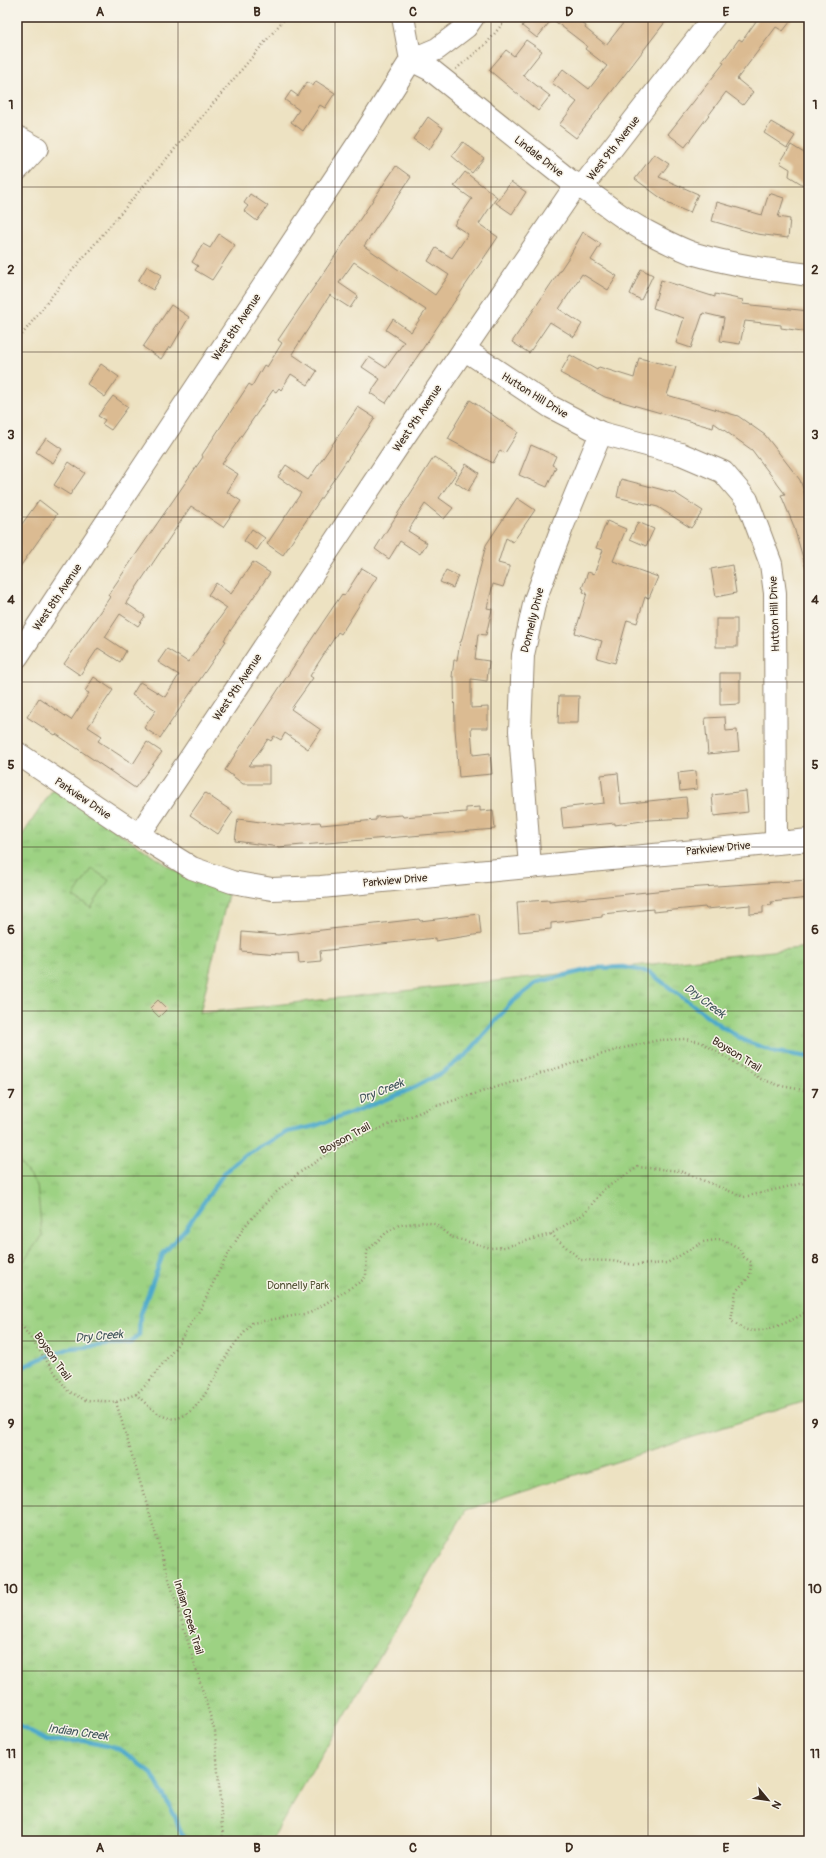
<svg xmlns="http://www.w3.org/2000/svg" width="826" height="1858" viewBox="0 0 826 1858" font-family="Pangolin,sans-serif">
  <style>
    .grass { fill: url(#grass-tufts); stroke: #6c7e50 }
    .pitch { fill: #9dd283; stroke: #6c7e50 }
    .lines { fill: none; stroke-linecap: round; stroke-linejoin: round }
    .stream { stroke: #4ca9cb; stroke-width: 4.5 }
    .building { fill: #dbbb92 }
    .minor-casing { stroke: #948670; stroke-width: 24 }
    .path { stroke: #948670; stroke-width: 2.5; stroke-dasharray: 1 3; stroke-linecap: butt }
    .minor { stroke: #fff; stroke-width: 22 }
    .grid { fill: none; stroke: #3b2a1e; stroke-width: 1; stroke-opacity: 0.55 }
    .labels { text-anchor: middle; stroke-width: 3; stroke-linejoin: round; paint-order: stroke }
    .street-label { font-size: 11px; fill: #3b2a1e; stroke: #f7f3e8 }
    .park-label { font-size: 11px; fill: #545437; stroke: #f7f3e8 }
    .water-label { font-size: 12px; font-style: italic; fill: #41565b; stroke: #f7f3e8 }
    .neatline { fill: none; stroke: #3b2a1e; stroke-width: 1.5 }
    .grid-label { font-size: 13px; text-anchor: middle; font-weight: bold; fill: #3b2a1e }
  </style>
  <defs>
    <pattern id="grass-tufts" width="24" height="20" patternUnits="userSpaceOnUse"><rect width="24" height="20" fill="#9dd283"/><path d="M3 7l-1-3M5 7V3M7 7l1-3M15 17l-1-3M17 17v-4M19 17l1-3" fill="none" stroke="#88b471"/></pattern>
  </defs>
  <rect width="100%" height="100%" fill="#f7f3e8"/>
  <filter id="ink" filterUnits="userSpaceOnUse"><feTurbulence type="fractalNoise" baseFrequency=".025" numOctaves="2"/><feDisplacementMap in="SourceGraphic" scale="8" xChannelSelector="R" yChannelSelector="G"/><feConvolveMatrix kernelMatrix="1 2 1 2 8 2 1 2 1" color-interpolation-filters="sRGB"/></filter>
  <filter id="wash" filterUnits="userSpaceOnUse"><feTurbulence type="fractalNoise" baseFrequency=".012" numOctaves="4" result="noise"/><feDisplacementMap in="SourceGraphic" scale="16" xChannelSelector="R" yChannelSelector="G"/><feGaussianBlur stdDeviation="0.9" result="paint"/><feColorMatrix in="noise" values="0 0 0 0 0 0 0 0 0 0 0 0 0 0 0 0 0 1.4 0 .05"/><feComposite in="paint" operator="in"/></filter>
  <g filter="url(#wash)">
    <rect width="100%" height="100%" fill="#ede2c2"/>
    <path class="grass" d="M53,789L173,869L228,894L200,1013L809,947V1400L466,1510L271,1841H17V843Z"/>
    <g class="pitch">
      <path d="M92,869L109,880L91,908L73,897Z"/>
      <path d="M17,1159L37,1185L42,1235L17,1271Z"/>
    </g>
    <g class="lines">
      <g class="stream">
        <path d="M17,1370L40,1359L71,1348L130,1343L139,1335L140,1316L163,1254L186,1228L222,1176L243,1156L287,1132L315,1126L377,1103L409,1090L443,1072L467,1054L511,1003L538,982L595,968L623,967L649,972L718,1024L745,1041L776,1052L809,1057"/>
        <path d="M17,1725L47,1741H85L120,1749L152,1774L175,1816L184,1841"/>
      </g>
    </g>
    <g id="blocks">
      <g class="building">
        <path d="M529,17H574L586,26L585,28L606,45L628,17H669L576,138L559,125L577,102L552,83L563,69L589,89L607,66L585,49L587,46L552,19L537,38L522,26Z"/>
        <path d="M759,17H794L783,31L776,27L737,79L753,92L743,105L726,92L685,147L668,134L724,63L722,62L739,39L742,41Z"/>
        <path d="M526,40L542,51L523,75L550,96L538,111L489,70L506,50L514,56Z"/>
        <path d="M316,81L335,93L325,108L320,105L303,131L291,122L299,110L285,100L291,91L298,96L307,82L313,86Z"/>
        <path d="M428,117L443,128L429,150L413,139Z"/>
        <path d="M771,122L795,136L787,148L764,133Z"/>
        <path d="M463,142L484,158L472,173L452,156Z"/>
        <path d="M791,145L809,156V179L805,186L789,176L790,169L780,163Z"/>
        <path d="M654,154L669,164L659,177L698,194L690,213L669,204L635,179Z"/>
        <path d="M396,166L411,177L364,246L435,295L449,275L428,261L436,248L452,258L468,234L454,225L472,199L454,186L465,172L497,197L479,224L498,237L386,403L370,393L380,379L362,367L369,357L386,368L404,342L386,330L393,319L411,332L426,310L354,262L339,283L358,296L350,308L330,295L292,354L317,371L308,385L291,374L281,390L279,388L276,392L273,390L222,464L238,474L227,492L241,501L223,527L191,506L126,603L145,616L138,626L120,614L105,637L126,651L120,662L98,648L80,675L64,664L110,597L108,595L203,457L202,455L249,384L252,386L264,365L267,367L282,343L278,340Z"/>
        <path d="M511,182L526,192L512,214L496,203Z"/>
        <path d="M769,193L784,198L778,217L790,219L788,238L757,234L712,221L717,202L762,215Z"/>
        <path d="M250,194L268,206L257,221L244,211L248,206L244,203Z"/>
        <path d="M583,232L601,244L591,260L617,276L608,290L582,274L559,309L582,324L574,337L550,322L529,353L512,342L569,257Z"/>
        <path d="M219,234L235,245L212,280L195,270L198,266L192,262L203,244L210,248Z"/>
        <path d="M147,266L162,275L153,290L138,281Z"/>
        <path d="M641,269L653,275L641,300L630,294Z"/>
        <path d="M661,280L715,297V294L743,300L742,304L809,311V332L781,328V325L745,321L740,344L720,341L724,318L703,313L691,348L676,343L684,318L653,308Z"/>
        <path d="M171,305L189,317L171,348L169,347L161,359L143,347Z"/>
        <path d="M570,355L597,370L599,367L634,378L639,358L676,367L667,395L738,416L765,435L800,480L809,506V568H806L793,524L781,495L785,494L752,450L714,423L713,428L605,397L560,373Z"/>
        <path d="M101,364L119,377L105,397L87,384Z"/>
        <path d="M113,396L128,407L111,430L102,424L105,420L98,416Z"/>
        <path d="M470,400L518,432L505,453L500,450L493,463L448,439L456,425H455Z"/>
        <path d="M358,407L375,418L283,555L267,544L301,493L278,477L286,465L308,480Z"/>
        <path d="M46,438L62,449L53,463L36,452Z"/>
        <path d="M531,445L556,456L552,465L556,467L547,487L519,475Z"/>
        <path d="M434,457L457,472L439,498L453,508L444,519L425,504L408,531L427,543L420,554L400,541L389,559L375,549Z"/>
        <path d="M69,462L85,473L70,495L54,485Z"/>
        <path d="M466,464L479,473L468,491L455,482Z"/>
        <path d="M621,479L675,493L703,511L691,528L658,507L617,497Z"/>
        <path d="M517,498L535,510L513,542L506,538L498,563L509,566V571L503,587L493,584L487,608L492,609L486,635L478,634L475,659L489,661L487,681L471,679V708L488,707V728H471L473,755L490,753L492,774L459,777L455,729L454,677H452L454,660H457L460,642H461L486,545Z"/>
        <path d="M39,500L57,514L17,571V521L22,524Z"/>
        <path d="M607,521L626,529L613,561L658,577L649,598L645,597L637,623L627,620L615,663L597,658L602,641L575,633L587,593L583,592L584,589L582,588L588,572L594,574L603,550L596,548Z"/>
        <path d="M638,522L654,529L646,546L630,539Z"/>
        <path d="M252,529L265,538L257,550L244,541Z"/>
        <path d="M253,562L270,573L224,640L226,641L160,738L144,728L156,710L132,695L140,682L165,697L179,675L158,662L167,649L188,662L227,608L208,595L216,583L231,594Z"/>
        <path d="M732,565L736,593L716,597L711,569Z"/>
        <path d="M362,568L377,577L341,634L338,632L310,676L313,678L291,709L321,730L308,749L285,733L281,740L274,736L271,741L268,739L249,766H269V784H243L225,770L323,622L342,594L344,596Z"/>
        <path d="M446,570L458,576L453,588L440,582Z"/>
        <rect x="716" y="619" width="21" height="28"/>
        <path d="M720,673H740V704L720,705Z"/>
        <path d="M94,677L113,690L88,727L102,736L98,741L133,764L147,742L162,752L135,788L56,734L55,735L27,717L39,698L71,720L89,693L85,691Z"/>
        <path d="M559,696H579L578,723H558Z"/>
        <path d="M725,717L726,731L737,730L739,751L708,754L705,718Z"/>
        <path d="M696,771L697,789L680,791L678,773Z"/>
        <path d="M618,773L621,804L686,797L688,818L649,820L615,825V823L563,828L561,808L604,803L601,775Z"/>
        <path d="M746,791L748,812L714,816L712,795Z"/>
        <path d="M205,793L233,812L218,834L190,815Z"/>
        <path d="M480,807V811L493,810L495,829L279,847L235,841L238,819L283,825L320,822L321,825L376,820V817L402,815L403,817L466,812V808Z"/>
        <path d="M809,880V898L771,902L772,905L763,906V913L750,914V905L706,909L705,907L653,912V909L602,914V917L551,923V929L519,932L517,902L549,900V902L686,888Z"/>
        <path d="M479,914L481,934L435,941V938L320,951L321,961L299,963L298,953L280,954L241,951L242,932L278,935L419,919L420,921Z"/>
        <path d="M158,1000L167,1009L159,1017L150,1008Z"/>
      </g>
    </g>
  </g>
  <g filter="url(#ink)">
    <use href="#blocks" fill-opacity="0" stroke="#948670" stroke-width="1"/>
    <g class="lines">
      <defs>
        <g id="minor">
          <path d="M403,17L411,60"/>
          <path d="M411,60L431,70L569,180C595,194 616,215 642,229C659,238 677,248 695,254C732,265 770,270 809,275"/>
          <path d="M17,137L37,148L17,170"/>
          <path d="M464,349L551,407L601,433L681,454L723,472L747,500L771,564L775,593L776,842"/>
          <path d="M17,657L367,130L411,60L437,49L466,27L473,17"/>
          <path d="M17,753L139,835L192,868L232,882L272,889L321,887L809,840"/>
          <path d="M139,835L404,437L572,191L582,187L714,17"/>
          <path d="M530,867L520,731L523,655L535,600L563,525L601,433"/>
        </g>
      </defs>
      <use href="#minor" class="minor-casing"/>
      <g class="path">
        <path d="M456,69L487,43L508,17"/>
        <path d="M17,341L66,278L286,17"/>
        <path d="M551,1234L581,1260L612,1261L635,1265L667,1263L703,1242L721,1239L739,1248L744,1257L751,1262L750,1276L736,1291L731,1321C735,1323 740,1327 744,1329C761,1336 795,1320 809,1310"/>
        <path d="M17,1324L22,1326L68,1391L85,1400L116,1402L136,1394L147,1384L175,1348L201,1308L223,1263L244,1227L273,1195L299,1173L330,1152L359,1137L433,1107L619,1049L659,1040L685,1039L701,1042L761,1079L781,1086L809,1091"/>
        <path d="M136,1394C145,1403 163,1422 177,1418C201,1413 217,1371 229,1352C236,1342 245,1332 252,1323L310,1313L363,1280L366,1276L367,1251L386,1233L399,1225L423,1222L435,1224L451,1237L491,1248L505,1247L551,1234L585,1213L604,1189L638,1167L680,1171L744,1197L799,1184L809,1183"/>
        <path d="M116,1402L215,1732L223,1841"/>
      </g>
      <use href="#minor" class="minor"/>
    </g>
  </g>
  <path class="grid" d="M178,17V1841M335,17V1841M491,17V1841M648,17V1841M17,187H809M17,352H809M17,517H809M17,682H809M17,847H809M17,1011H809M17,1176H809M17,1341H809M17,1506H809M17,1671H809"/>
  <g class="labels">
    <g class="street-label">
      <text transform="translate(613 148) rotate(-52)" y="4">West 9th Avenue</text>
      <text transform="translate(539 156) rotate(38)" y="4">Lindale Drive</text>
      <text transform="translate(236 327) rotate(-56)" y="4">West 8th Avenue</text>
      <text transform="translate(535 395) rotate(32)" y="4">Hutton Hill Drive</text>
      <text transform="translate(417 418) rotate(-56)" y="4">West 9th Avenue</text>
      <text transform="translate(57 597) rotate(-56)" y="4">West 8th Avenue</text>
      <text transform="translate(774 614) rotate(-92)" y="4">Hutton Hill Drive</text>
      <text transform="translate(532 620) rotate(-76)" y="4">Donnelly Drive</text>
      <text transform="translate(237 687) rotate(-56)" y="4">West 9th Avenue</text>
      <text transform="translate(83 798) rotate(34)" y="4">Parkview Drive</text>
      <text transform="translate(718 848) rotate(-6)" y="4">Parkview Drive</text>
      <text transform="translate(395 880) rotate(-5)" y="4">Parkview Drive</text>
      <text transform="translate(737 1054) rotate(32)" y="4">Boyson Trail</text>
      <text transform="translate(345 1138) rotate(-28)" y="4">Boyson Trail</text>
      <text transform="translate(53 1356) rotate(55)" y="4">Boyson Trail</text>
      <text transform="translate(189 1617) rotate(73)" y="4">Indian Creek Trail</text>
    </g>
    <g class="park-label">
      <text x="298" y="1289">Donnelly Park</text>
    </g>
    <g class="water-label">
      <text transform="translate(705 1001) rotate(37)" y="4">Dry Creek</text>
      <text transform="translate(381 1091) rotate(-22)" y="4">Dry Creek</text>
      <text transform="translate(99 1336) rotate(-5)" y="4">Dry Creek</text>
      <text transform="translate(78 1732) rotate(8)" y="4">Indian Creek</text>
    </g>
  </g>
  <rect width="826" height="1858" fill="none" stroke="#f7f3e8" stroke-width="44"/>
  <g transform="translate(768 1800) rotate(119)" stroke="#f7f3e8" stroke-width="3" paint-order="stroke">
  <path d="M0-3L7 15L0 10L-7 15Z" fill="#3b2a1e"/>
  <text y="-6" font-size="11" font-weight="bold" text-anchor="middle" fill="#3b2a1e">N</text>
  </g>
  <rect x="22" y="22" width="782" height="1814" class="neatline"/>
  <g class="grid-label">
    <text x="100" y="16">A</text>
    <text x="257" y="16">B</text>
    <text x="413" y="16">C</text>
    <text x="569" y="16">D</text>
    <text x="726" y="16">E</text>
    <text x="11" y="109">1</text>
    <text x="815" y="109">1</text>
    <text x="11" y="274">2</text>
    <text x="815" y="274">2</text>
    <text x="11" y="439">3</text>
    <text x="815" y="439">3</text>
    <text x="11" y="604">4</text>
    <text x="815" y="604">4</text>
    <text x="11" y="769">5</text>
    <text x="815" y="769">5</text>
    <text x="11" y="934">6</text>
    <text x="815" y="934">6</text>
    <text x="11" y="1098">7</text>
    <text x="815" y="1098">7</text>
    <text x="11" y="1263">8</text>
    <text x="815" y="1263">8</text>
    <text x="11" y="1428">9</text>
    <text x="815" y="1428">9</text>
    <text x="11" y="1593">10</text>
    <text x="815" y="1593">10</text>
    <text x="11" y="1758">11</text>
    <text x="815" y="1758">11</text>
    <text x="100" y="1852">A</text>
    <text x="257" y="1852">B</text>
    <text x="413" y="1852">C</text>
    <text x="569" y="1852">D</text>
    <text x="726" y="1852">E</text>
  </g>
</svg>
